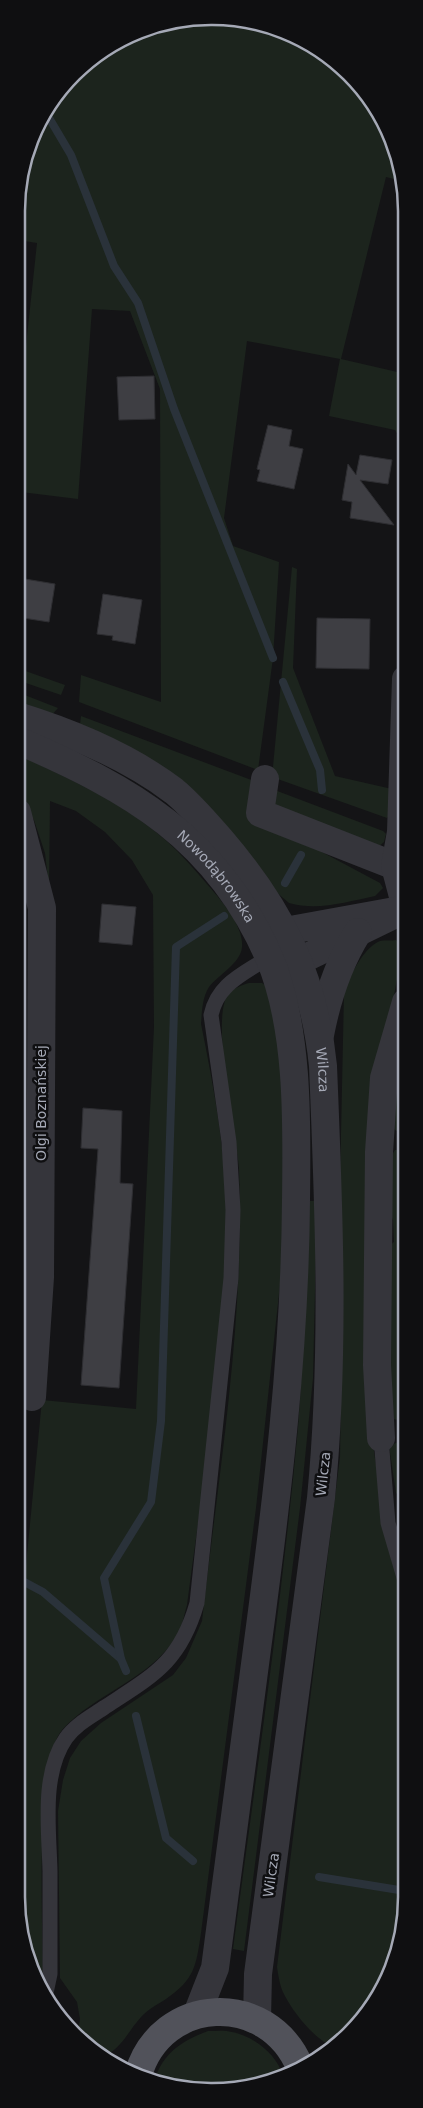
<svg xmlns="http://www.w3.org/2000/svg" width="423" height="2108" viewBox="0 0 423 2108" font-family="'DejaVu Sans',sans-serif">
  <style>
    .green { fill: #1c241d }
    .lines { fill: none; stroke-linecap: round; stroke-linejoin: round }
    .stream { stroke: #2a323a; stroke-width: 8 }
    .building { fill: #3e3e43; stroke: #2e2e32 }
    .service { stroke: #35353b; stroke-width: 15 }
    .minor { stroke: #35353b; stroke-width: 28 }
    .tertiary { stroke: #35353b; stroke-width: 28 }
    .primary { stroke: #51525a; stroke-width: 28 }
    .labels { text-anchor: middle; stroke-width: 5; stroke-linejoin: round; paint-order: stroke }
    .street-label { font-size: 14px; fill: #a5a9b6; stroke: #0f0f11 }
    .rim { fill: none; stroke: #a5a9b6; stroke-width: 2.5 }
  </style>
  <rect width="100%" height="100%" fill="#141416"/>
  <g class="green">
    <path d="M237,18L298,37L350,74L387,125L402,181L386,177L341,359L406,374V449L395,430L329,416L340,359L247,341L224,518L233,546L279,562L273,658L258,770L79,702L81,675L161,702L160,389L130,311L92,309L78,499L21,492L18,518V420L37,243L18,240V186L42,114L92,57L161,23Z"/>
    <path d="M292,567L297,569L293,668L335,776L392,789L391,812L387,818L272,777Z"/>
    <path d="M17,668L65,685L61,695L17,680Z"/>
    <path d="M17,692L58,708L49,718L17,708Z"/>
    <path d="M81,716L254,781L250,796L320,851L380,883L383,888L375,896C346,902 318,911 289,903L80,725Z"/>
    <path d="M23,757C67,778 113,798 152,829C175,846 194,869 213,891C224,904 244,928 242,947C241,963 218,975 209,987C202,998 202,1012 201,1024C214,1088 226,1153 227,1218C227,1345 203,1479 187,1605C184,1615 182,1628 176,1637C149,1680 95,1693 62,1730C34,1762 43,1928 43,1976L39,1984L31,1971L16,1896V1790L26,1565L42,1400L136,1409L154,1027L153,895L132,860L105,832L76,811L50,801L49,888L45,853L34,820L17,790V758Z"/>
    <path d="M272,789L383,831L386,834L384,842L378,847L268,806Z"/>
    <path d="M396,940L403,947L389,1022L371,1283L374,1452L388,1542L405,1607V1922L381,1994L340,2043L335,2047C315,2042 287,2005 281,1987C279,1980 278,1974 277,1967L340,1457L342,1339L340,1181L344,993C349,977 363,948 380,941C384,940 392,941 396,940Z"/>
    <path d="M249,983H262L268,987L279,1042L286,1140L281,1275L256,1508L201,1933C196,1966 195,1979 166,1999C158,2004 147,2010 141,2017C126,2034 125,2044 104,2057L77,2037L80,2019L77,2002L60,1978L58,1811L63,1780L70,1758L81,1741L101,1723L173,1675L186,1658L202,1621C219,1471 245,1320 239,1169C237,1134 209,1017 229,993C234,988 242,985 249,983Z"/>
    <path d="M406,1046V1133L401,1134L394,1129C389,1102 395,1072 406,1046Z"/>
    <path d="M406,1149L405,1421L392,1419L387,1248L394,1242L393,1220L387,1206L389,1160L395,1150Z"/>
    <path d="M307,1201H317L313,1378L300,1508L244,1951L233,1949C256,1776 282,1602 298,1428C304,1352 305,1277 307,1201Z"/>
    <path d="M405,1439V1502L396,1493L389,1446Z"/>
    <path d="M208,2031C216,2031 225,2030 232,2032C253,2036 277,2054 283,2076L274,2081L199,2091L155,2080C162,2053 184,2040 208,2031Z"/>
  </g>
  <g class="lines">
    <g class="stream">
      <path d="M45,111L71,155L114,266L138,303L174,409L273,658"/>
      <path d="M283,682L320,770L322,790"/>
      <path d="M285,883L301,855"/>
      <path d="M17,1578L43,1592L121,1659"/>
      <path d="M126,1671L121,1659L104,1578L151,1502L161,1421L176,947L224,916"/>
      <path d="M136,1716L166,1838L193,1861"/>
      <path d="M319,1877L405,1891"/>
    </g>
  </g>
  <g class="building">
    <path d="M154,376L155,419L119,420L117,377Z"/>
    <path d="M268,425L292,430L289,446L303,449L294,489L257,481L260,470L257,469Z"/>
    <path d="M360,455L392,460L388,484L360,480L394,525L350,518L352,502L342,500L348,464L356,475Z"/>
    <path d="M19,578L55,584L49,622L17,617Z"/>
    <path d="M103,594L142,600L135,644L112,640L113,636L97,634Z"/>
    <path d="M317,618L370,619L369,669L316,668Z"/>
    <path d="M102,904L136,907L132,945L99,942Z"/>
    <path d="M83,1108L122,1111L120,1183L133,1184L119,1388L81,1385L98,1149L81,1148Z"/>
  </g>
  <g class="lines">
    <g class="service">
      <path d="M381,1438L388,1523L405,1581"/>
      <path d="M46,1993L50,1974C50,1939 50,1905 50,1871C49,1829 41,1774 66,1738C76,1724 92,1716 105,1707C154,1675 180,1662 197,1603L231,1278L233,1210L229,1142L211,1015C218,983 244,974 269,957"/>
    </g>
    <g class="minor">
      <path d="M265,779L260,813L395,866"/>
      <path d="M17,812L42,908L40,1277L32,1397"/>
      <path d="M406,908L395,866L401,832L406,679"/>
      <path d="M406,909L299,961L269,957L285,931Z"/>
      <path d="M320,1035C327,998 338,964 358,932"/>
      <path d="M381,1438L377,1365L379,1152L384,1078L406,1002"/>
    </g>
    <g class="tertiary">
      <path id="s1" d="M17,716C72,733 128,756 174,791C191,805 206,823 221,840C280,909 314,975 323,1066C329,1210 335,1354 321,1498L258,1974L257,2019"/>
      <path id="s2" d="M17,740C131,789 217,838 269,957C299,1027 297,1124 296,1200C295,1351 277,1500 257,1649C243,1755 229,1862 215,1968L197,2014"/>
    </g>
    <path class="primary" d="M138,2075C161,1995 268,1990 300,2067"/>
  </g>
  <g class="labels">
    <g class="street-label">
      <text dy="5" stroke="none"><textPath href="#s2" startOffset="245">Nowodąbrowska</textPath></text>
      <text dy="5" stroke="none"><textPath href="#s1" startOffset="499">Wilcza</textPath></text>
      <text transform="translate(41 1103) rotate(-90)" y="5">Olgi Boznańskiej</text>
      <text transform="translate(323 1474) rotate(-84)" y="5">Wilcza</text>
      <text transform="translate(271 1875) rotate(-82)" y="5">Wilcza</text>
    </g>
  </g>
  <path d="M0 0H423V2108H0ZM211 25H212A186 186 0 0 1 398 211V1897A186 186 0 0 1 212 2083H211A186 186 0 0 1 25 1897V211A186 186 0 0 1 211 25Z" fill="#0f0f11" fill-rule="evenodd"/>
  <path class="rim" d="M211 25H212A186 186 0 0 1 398 211V1897A186 186 0 0 1 212 2083H211A186 186 0 0 1 25 1897V211A186 186 0 0 1 211 25Z"/>
</svg>
